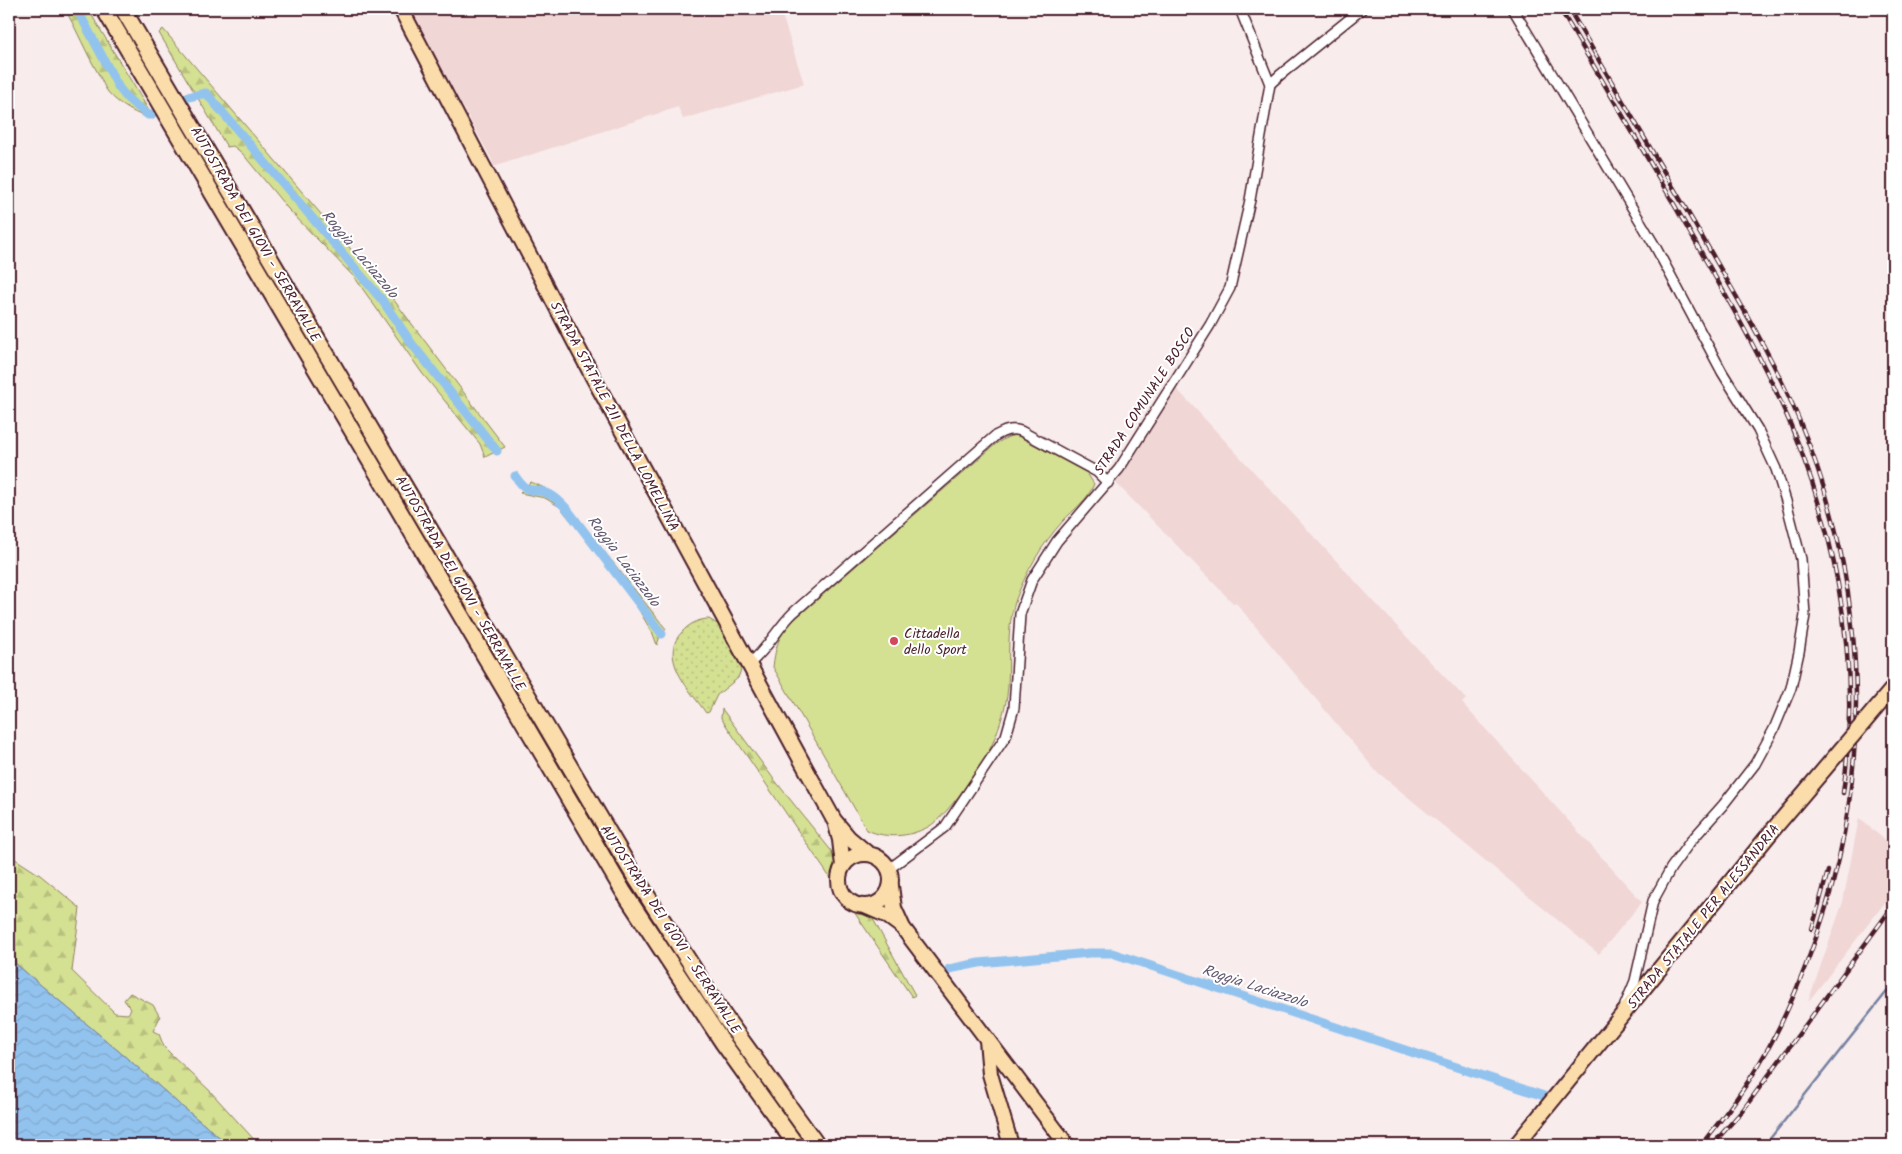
<svg xmlns="http://www.w3.org/2000/svg" width="1902" height="1154" viewBox="0 0 1902 1154" font-family="Kalam,sans-serif">
  <style>
    .built { fill: #f0d6d5 }
    .grass { fill: url(#grass-dots); stroke: #8f805e }
    .forest { fill: url(#forest-firs); stroke: #8f805e }
    .pitch { fill: #d4e092; stroke: #8f805e }
    .water { fill: url(#water-waves); stroke: #7581a0 }
    .lines { fill: none; stroke-linecap: round; stroke-linejoin: round }
    .stream { stroke: #7581a0; stroke-width: 2.5 }
    .canal { stroke: #92c3ee; stroke-width: 9 }
    .street-casing { stroke: #4a1f2b; stroke-width: 12 }
    .primary-casing { stroke: #4a1f2b; stroke-width: 18 }
    .highway-casing { stroke: #4a1f2b; stroke-width: 19 }
    .street { stroke: #fff; stroke-width: 9 }
    .primary { stroke: #fbddab; stroke-width: 14 }
    .highway { stroke: #fbddab; stroke-width: 15 }
    .rail-casing { stroke: #4a1f2b; stroke-width: 4.5 }
    .rail { stroke: #fff; stroke-width: 2.5; stroke-dasharray: 8; stroke-linecap: butt }
    .primary-bridge-casing { stroke: #4a1f2b; stroke-width: 18; stroke-linecap: butt }
    .primary-bridge { stroke: #fbddab; stroke-width: 14 }
    .poi-dot { fill: #d1495b; stroke: #fff; stroke-width: 2 }
    .labels { text-anchor: middle; stroke-width: 4; stroke-linejoin: round; paint-order: stroke }
    .street-label { font-size: 14px; fill: #4a1f2b; stroke: #fff }
    .poi-label { font-size: 14px; fill: #4a1f2b; stroke: #fff; text-anchor: start }
    .water-label { font-size: 15px; font-style: italic; fill: #63586f; stroke: #fff }
  </style>
  <defs>
    <pattern id="grass-dots" width="8" height="8" patternUnits="userSpaceOnUse" patternTransform="scale(1.25)"><rect width="8" height="8" fill="#d4e092"/><path d="M2 2h.1M6 6h.1" fill="none" stroke="#b8c07e" stroke-width="1.8" stroke-linecap="round"/></pattern>
    <pattern id="forest-firs" width="22" height="20" patternUnits="userSpaceOnUse" patternTransform="scale(1.25)"><rect width="22" height="20" fill="#d4e092"/><path d="M5 1l3.5 6h-7zM16 11l3.5 6h-7z" fill="#b8c07e"/></pattern>
    <pattern id="water-waves" width="16" height="10" patternUnits="userSpaceOnUse" patternTransform="scale(1.25)"><rect width="16" height="10" fill="#92c3ee"/><path d="M0 5q4-4 8 0t8 0" fill="none" stroke="#7fa7cc"/></pattern>
  </defs>
  <rect width="100%" height="100%" fill="#f8ecec"/>
  <filter id="ink" filterUnits="userSpaceOnUse"><feTurbulence type="fractalNoise" baseFrequency=".02" numOctaves="2"/><feDisplacementMap in="SourceGraphic" scale="10" xChannelSelector="R" yChannelSelector="G"/><feConvolveMatrix kernelMatrix="1 2 1 2 8 2 1 2 1" color-interpolation-filters="sRGB"/></filter>
  <g filter="url(#ink)">
    <g class="built">
      <path d="M410,9H780L804,84L683,119L678,107L493,167L492,160Z"/>
      <path d="M1176,388L1417,648L1462,695L1466,699L1462,703L1642,902L1599,954L1375,770L1236,603L1234,604L1116,483Z"/>
      <path d="M1859,818L1893,847V892L1808,1002L1843,902Z"/>
    </g>
    <g class="grass">
      <path d="M531,482L549,490L564,501L666,629L660,636L657,645L653,634L630,595L560,507L545,498L520,493Z"/>
      <path d="M709,619L719,625L742,667L738,678L717,695L709,712L706,713C691,691 657,658 682,632C689,624 699,619 709,619Z"/>
    </g>
    <g class="forest">
      <path d="M65,9H88L154,119C138,116 119,105 108,92C104,87 102,80 99,75C86,53 77,30 65,9Z"/>
      <path d="M163,29L390,295L505,447L485,457L480,444L422,373L355,278L288,209L242,153L233,146L227,147L159,33Z"/>
      <path d="M722,709L773,778L841,863L835,881L833,882L721,718Z"/>
      <path d="M9,855L40,875L80,908L72,971L115,1013L128,1014L131,1009L124,1000L130,993L153,1005L160,1017L153,1031L159,1034L164,1047L172,1055L209,1090L259,1145H229L179,1104L135,1065L16,964L9,941Z"/>
      <path d="M854,908L868,910L915,995L912,997L852,909Z"/>
    </g>
    <path class="pitch" d="M1016,435L1087,473L1094,484C1088,500 1074,509 1063,521C1042,544 1025,573 1015,602C1005,632 1011,666 1007,696C1004,714 998,731 991,747C981,766 947,817 928,827C909,837 887,839 867,830L773,667C776,645 778,635 795,619L997,443L1008,437Z"/>
    <path class="water" d="M9,941L16,964L135,1065L179,1104L229,1145H9Z"/>
    <g class="lines">
      <path class="stream" d="M1765,1145L1893,984"/>
      <g class="canal">
        <path d="M77,9L119,88L128,99L148,115H152"/>
        <path d="M188,97L206,93L382,300L412,344L497,451"/>
        <path d="M515,476C530,498 531,485 549,494C556,497 562,504 567,509L662,634"/>
        <path d="M949,969L979,963L1090,953H1112L1544,1096"/>
      </g>
      <defs>
        <g id="street">
          <path d="M1513,9L1655,246L1722,372L1758,430L1776,469L1786,501L1801,559L1805,615L1799,652L1791,688L1774,729L1755,764L1723,805L1690,842L1671,868L1653,901L1635,981L1625,1005"/>
          <path d="M1270,84L1280,75L1362,9"/>
          <path d="M749,664C768,649 777,628 794,612L995,436C1004,431 1010,428 1021,431L1097,472L1108,483"/>
          <path d="M889,869L945,827L1006,736L1014,708L1020,614L1032,580L1057,541L1119,469L1210,325L1230,288L1250,200L1270,84L1240,9"/>
        </g>
        <g id="primary">
          <path d="M401,9L593,377L807,771L834,820L849,838L867,853"/>
          <path d="M836,825L840,840L843,866"/>
          <circle cx="865" cy="880" r="26"/>
          <path d="M891,886L894,908L903,928L1067,1145"/>
          <path d="M865,906L886,915L901,926"/>
          <path d="M987,1040L990,1074L1011,1145"/>
          <path d="M1516,1145L1772,831"/>
        </g>
        <g id="highway">
          <path d="M104,9L623,891L723,1043L796,1145"/>
          <path d="M123,9L632,872L724,1016L817,1145"/>
        </g>
      </defs>
      <use href="#street" class="street-casing"/>
      <use href="#primary" class="primary-casing"/>
      <use href="#highway" class="highway-casing"/>
      <use href="#street" class="street"/>
      <use href="#primary" class="primary"/>
      <use href="#highway" class="highway"/>
      <defs>
        <g id="rail">
          <path d="M1560,9C1605,85 1650,161 1693,238C1721,287 1749,335 1773,385C1833,511 1863,654 1843,793"/>
          <path d="M1569,9C1613,84 1657,160 1701,235C1736,296 1773,357 1800,422C1871,592 1875,785 1809,957C1796,992 1781,1027 1762,1059C1745,1089 1723,1118 1701,1145"/>
          <path d="M1812,929L1828,871"/>
          <path d="M1712,1145L1743,1110L1893,906"/>
        </g>
      </defs>
      <use href="#rail" class="rail-casing"/>
      <use href="#rail" class="rail"/>
      <defs>
        <path id="primary-bridge" d="M1772,831L1893,688"/>
      </defs>
      <use href="#primary-bridge" class="primary-bridge-casing"/>
      <use href="#primary-bridge" class="primary-bridge"/>
    </g>
  </g>
  <circle class="poi-dot" cx="894" cy="641" r="5"/>
  <g class="labels">
    <g class="street-label">
      <text transform="translate(256 234) rotate(60)" y="5">AUTOSTRADA DEI GIOVI - SERRAVALLE</text>
      <text transform="translate(1144 401) rotate(-57)" y="5">STRADA COMUNALE BOSCO</text>
      <text transform="translate(615 416) rotate(62)" y="5">STRADA STATALE 211 DELLA LOMELLINA</text>
      <text transform="translate(461 583) rotate(60)" y="5">AUTOSTRADA DEI GIOVI - SERRAVALLE</text>
      <text transform="translate(1703 916) rotate(-51)" y="5">STRADA STATALE PER ALESSANDRIA</text>
      <text transform="translate(671 929) rotate(57)" y="5">AUTOSTRADA DEI GIOVI - SERRAVALLE</text>
    </g>
    <g class="poi-label">
      <text x="904" y="638">Cittadella<tspan x="904" dy="16">dello Sport</tspan></text>
    </g>
    <g class="water-label">
      <text transform="translate(360 254) rotate(50)" y="5">Roggia Laciazzolo</text>
      <text transform="translate(624 561) rotate(53)" y="5">Roggia Laciazzolo</text>
      <text transform="translate(1255 986) rotate(18)" y="5">Roggia Laciazzolo</text>
    </g>
  </g>
  <rect width="1902" height="1154" fill="none" stroke="#fff" stroke-width="30"/>
  <rect x="15" y="15" width="1872" height="1124" fill="none" stroke="#4a1f2b" stroke-width="2" filter="url(#ink)"/>
</svg>
